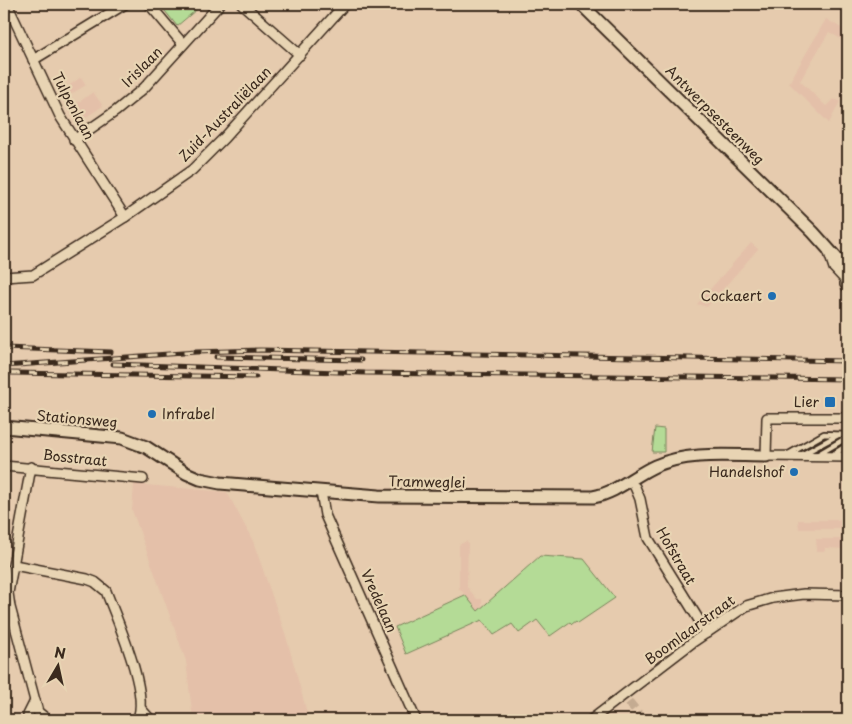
<svg xmlns="http://www.w3.org/2000/svg" width="852" height="724" viewBox="0 0 852 724" font-family="'Playpen Sans',sans-serif">
  <style>
    .built { fill: #e4c0a9 }
    .green { fill: #b4db96; stroke: #78825a }
    .lines { fill: none; stroke-linecap: round; stroke-linejoin: round }
    .minor-tunnel { stroke: #c4ab91; stroke-width: 9; stroke-dasharray: 9 4.5; stroke-linecap: butt }
    .service-casing { stroke: #3b2a1e; stroke-width: 8 }
    .minor-casing { stroke: #3b2a1e; stroke-width: 12 }
    .tertiary-casing { stroke: #3b2a1e; stroke-width: 15 }
    .service { stroke: #e8d4b3; stroke-width: 4.5 }
    .minor { stroke: #e8d4b3; stroke-width: 9 }
    .tertiary { stroke: #e8d4b3; stroke-width: 11 }
    .rail-casing { stroke: #3b2a1e; stroke-width: 5 }
    .rail { stroke: #e8d4b3; stroke-width: 3; stroke-dasharray: 9; stroke-linecap: butt }
    .poi-dot { fill: #1f6fb2; stroke: #e8d4b3; stroke-width: 2 }
    .labels { text-anchor: middle; stroke-width: 4.5; stroke-linejoin: round; paint-order: stroke }
    .street-label { font-size: 14px; fill: #3b2a1e; stroke: #e8d4b3 }
    .poi-label { font-size: 14px; fill: #3b2a1e; stroke: #e8d4b3; text-anchor: end }
  </style>
  <rect width="100%" height="100%" fill="#e6cbae"/>
  <filter id="ink" filterUnits="userSpaceOnUse"><feTurbulence type="fractalNoise" baseFrequency=".02" numOctaves="2"/><feDisplacementMap in="SourceGraphic" scale="10" xChannelSelector="R" yChannelSelector="G"/><feConvolveMatrix kernelMatrix="1 2 1 2 8 2 1 2 1" color-interpolation-filters="sRGB"/></filter>
  <g filter="url(#ink)">
    <g class="built">
      <path d="M826,19L848,32V43L829,32L800,81L826,106L833,99L840,101L829,123L789,83Z"/>
      <path d="M81,77L86,85L63,99L59,93Z"/>
      <path d="M93,92L103,106L77,123L68,110Z"/>
      <path d="M751,243L758,249L707,307L697,304Z"/>
      <path d="M134,484L227,492L253,541L286,636L309,720H193L186,661L132,510Z"/>
      <path d="M798,520H848V529H799Z"/>
      <path d="M816,539H848V549L825,548V551H817Z"/>
      <path d="M466,541L468,542L467,587L477,599H482V608L478,611L459,588V545Z"/>
    </g>
    <g class="green">
      <path d="M163,4H203L177,26L161,6Z"/>
      <path d="M655,428L664,429V452H652Z"/>
      <path d="M540,556L584,559L615,598L578,623L576,621L572,624L570,622L550,636L537,620L519,633L512,624L494,635L482,620L406,654L395,627L465,595L478,611Z"/>
    </g>
    <g class="lines">
      <path class="minor-tunnel" d="M629,702L640,716L648,720"/>
      <defs>
        <g id="service">
          <path d="M843,279V285L848,291"/>
          <path d="M803,454L838,435"/>
          <path d="M787,455L824,434L848,435"/>
          <path d="M817,455L848,437"/>
          <path d="M832,455L848,445"/>
        </g>
        <g id="minor">
          <path d="M7,4L60,116L125,217"/>
          <path d="M149,4L183,44"/>
          <path d="M242,4L300,55"/>
          <path d="M33,60L125,4"/>
          <path d="M74,140L116,111L144,88L220,4"/>
          <path d="M828,250L834,268L848,283"/>
          <path d="M4,277L33,275L125,217L192,170L224,138L345,4"/>
          <path d="M848,418H767L766,456L848,457"/>
          <path d="M4,466L143,479"/>
          <path d="M31,467L8,593L10,607L38,712L48,720"/>
          <path d="M635,487L640,499L648,538L707,633"/>
          <path d="M321,492L325,515L416,720"/>
          <path d="M14,565L87,579L95,582L106,591C116,618 151,695 137,720"/>
          <path d="M141,709L151,720"/>
          <path d="M29,720L28,715L35,701"/>
          <path d="M591,720L693,642L746,606L773,598L804,594L848,595"/>
        </g>
        <g id="tertiary">
          <path d="M581,4L813,232L848,271"/>
          <path d="M4,427L122,438L146,447L186,473L200,479L220,483L379,496L593,497C616,493 635,475 655,466C689,451 731,456 766,456"/>
        </g>
      </defs>
      <use href="#service" class="service-casing"/>
      <use href="#minor" class="minor-casing"/>
      <use href="#tertiary" class="tertiary-casing"/>
      <use href="#service" class="service"/>
      <use href="#minor" class="minor"/>
      <use href="#tertiary" class="tertiary"/>
      <defs>
        <g id="rail">
          <path d="M4,348L111,352"/>
          <path d="M216,357L361,360"/>
          <path d="M113,364L365,373L848,379"/>
          <path d="M4,366L196,352L260,350L848,361"/>
          <path d="M11,373L256,377"/>
        </g>
      </defs>
      <use href="#rail" class="rail-casing"/>
      <use href="#rail" class="rail"/>
    </g>
  </g>
  <g class="poi-dot">
    <circle cx="772" cy="296" r="5"/>
    <rect x="824" y="396" width="12" height="12" rx="2.5"/>
    <circle cx="152" cy="414" r="5"/>
    <circle cx="794" cy="472" r="5"/>
  </g>
  <g class="labels">
    <g class="street-label">
      <text transform="translate(142 67) rotate(-45)" y="5">Irislaan</text>
      <text transform="translate(73 106) rotate(62)" y="5">Tulpenlaan</text>
      <text transform="translate(225 114) rotate(-46)" y="5">Zuid-Australiëlaan</text>
      <text transform="translate(715 115) rotate(45)" y="5">Antwerpsesteenweg</text>
      <text transform="translate(77 419) rotate(5)" y="5">Stationsweg</text>
      <text transform="translate(75 458) rotate(6)" y="5">Bosstraat</text>
      <text transform="translate(427 482) rotate(1)" y="5">Tramweglei</text>
      <text transform="translate(676 556) rotate(60)" y="5">Hofstraat</text>
      <text transform="translate(379 601) rotate(66)" y="5">Vredelaan</text>
      <text transform="translate(690 630) rotate(-36)" y="5">Boomlaarstraat</text>
    </g>
    <g class="poi-label">
      <text x="762" y="301">Cockaert</text>
      <text x="819" y="407">Lier</text>
      <text x="162" y="419" text-anchor="start">Infrabel</text>
      <text x="784" y="477">Handelshof</text>
    </g>
  </g>
  <rect width="852" height="724" fill="none" stroke="#e8d4b3" stroke-width="20"/>
  <rect x="10" y="10" width="832" height="704" fill="none" stroke="#3b2a1e" stroke-width="2" filter="url(#ink)"/>
  <g transform="translate(58 666) rotate(9)" stroke="#e8d4b3" stroke-width="4" paint-order="stroke">
  <path d="M0-4L9 19L0 12L-9 19Z" fill="#3b2a1e"/>
  <text y="-8" font-size="14" font-weight="bold" text-anchor="middle" fill="#3b2a1e">N</text>
  </g>
</svg>
